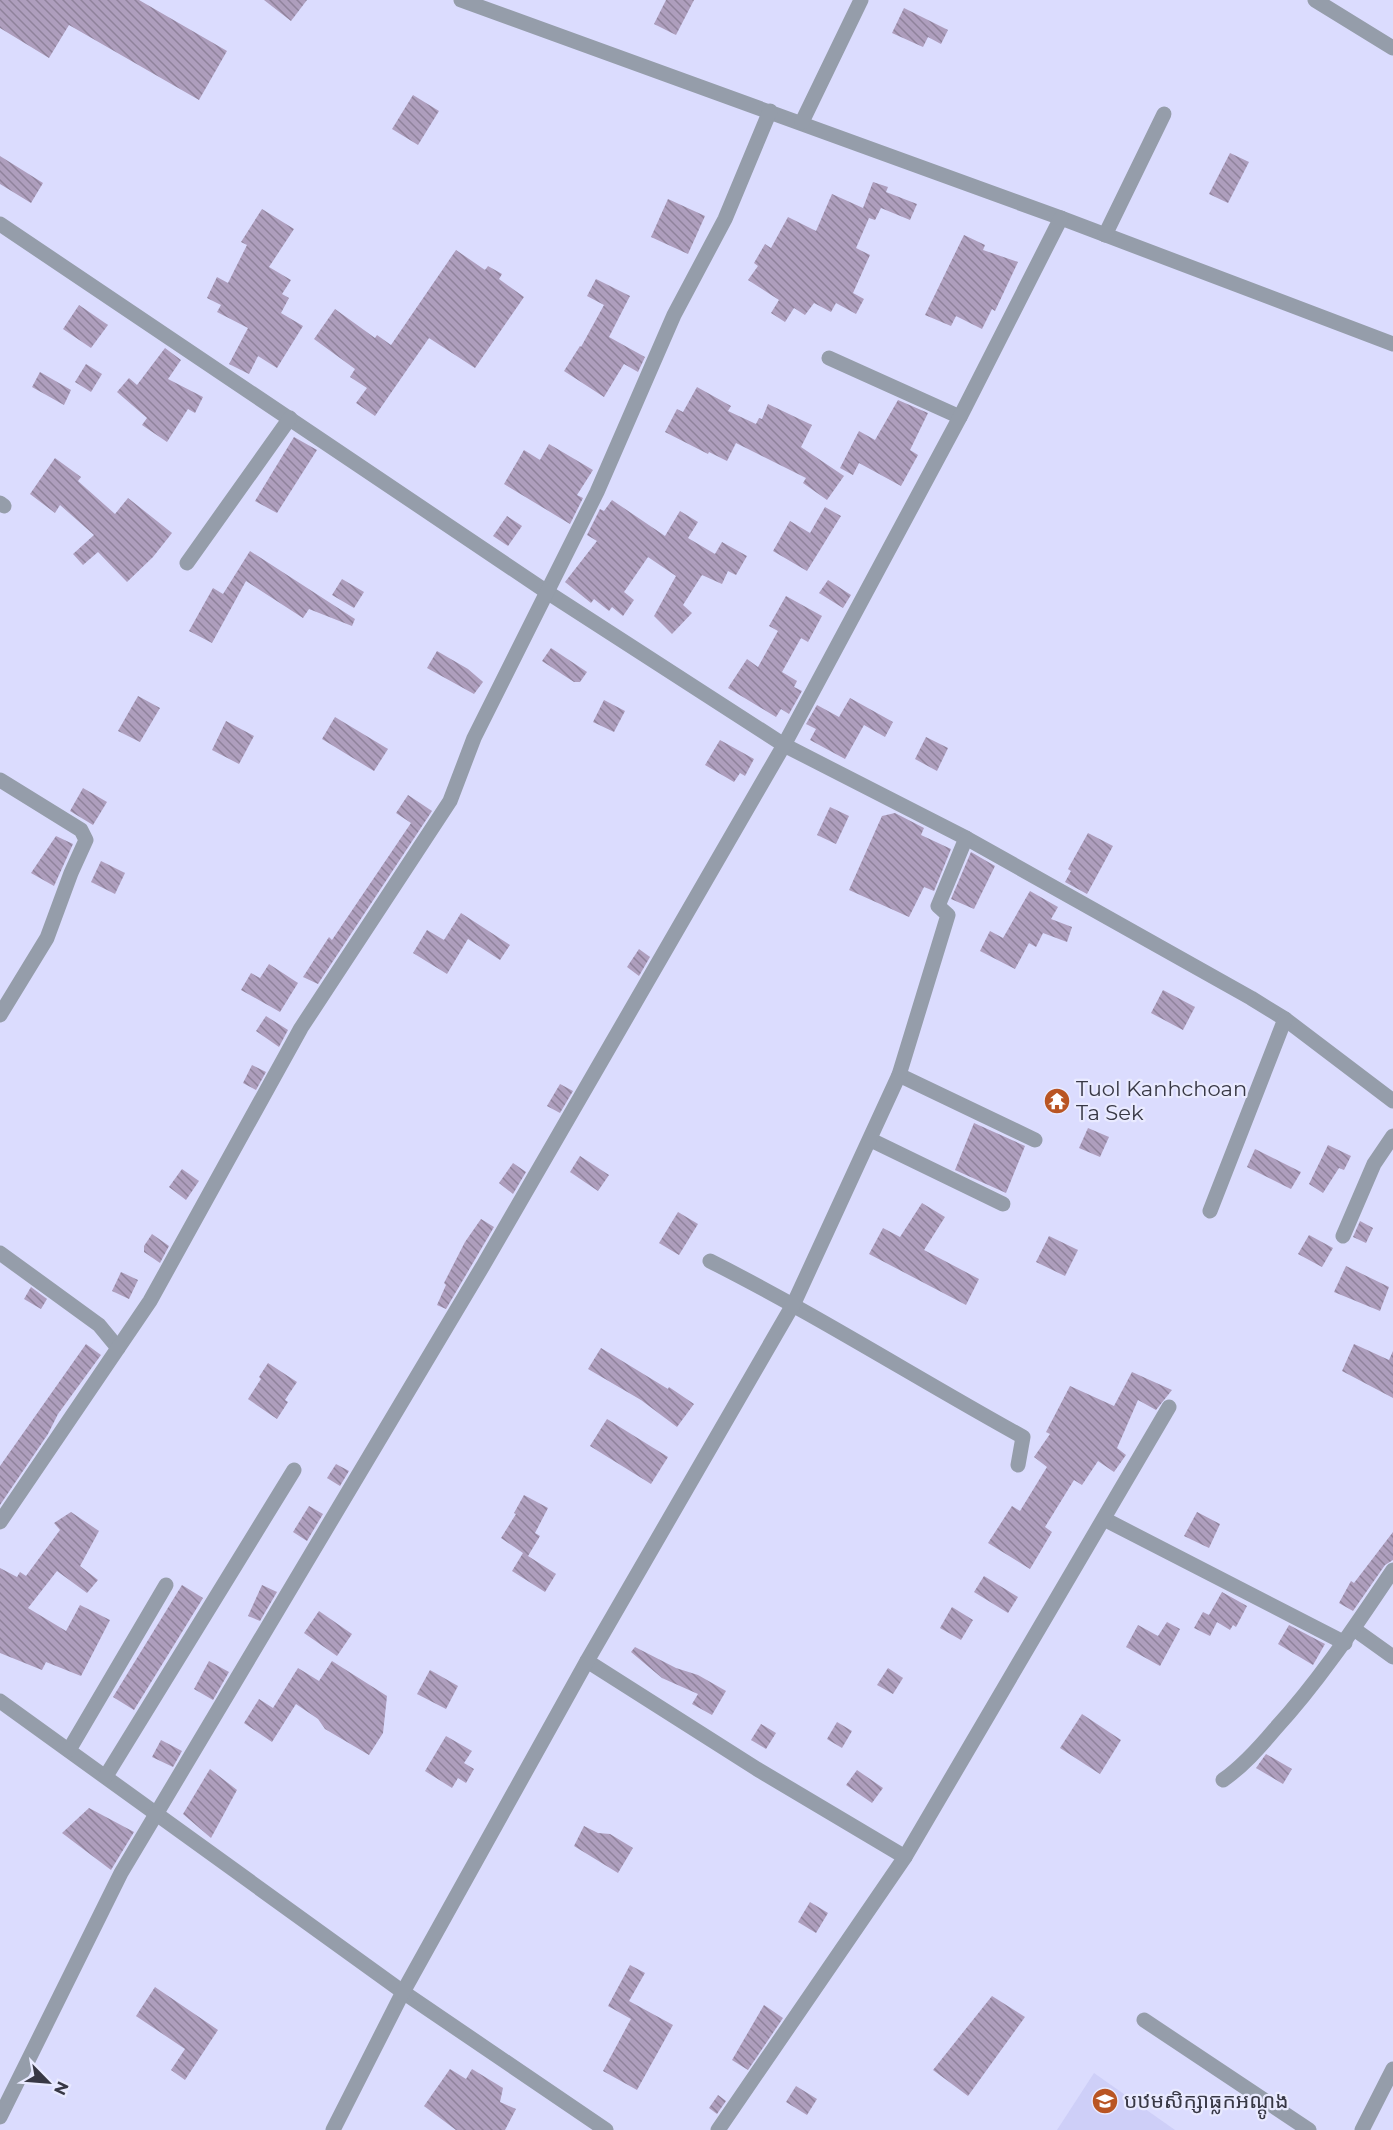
<svg xmlns="http://www.w3.org/2000/svg" width="1393" height="2130" viewBox="0 0 1393 2130" font-family="Montserrat,'Noto Sans Khmer',sans-serif">
  <style>
    .built { fill: #cecff8 }
    .building { fill: url(#building-back-hatch) }
    .lines { fill: none; stroke-linecap: round; stroke-linejoin: round }
    .minor { stroke: #959daa; stroke-width: 15 }
    .labels { text-anchor: middle; stroke-width: 4.5; stroke-linejoin: round; paint-order: stroke }
    .poi-label { font-size: 21px; fill: #383845; stroke: #e9eaff; text-anchor: start }
  </style>
  <defs>
    <pattern id="building-back-hatch" width="6" height="6" patternUnits="userSpaceOnUse" patternTransform="scale(1.5)"><rect width="6" height="6" fill="#ae9ebd"/><path d="M-1 5l2 2M0 0l6 6M5-1l2 2" fill="none" stroke="#8f829b"/></pattern>
  </defs>
  <rect width="100%" height="100%" fill="#dbdcfe"/>
  <path class="built" d="M1094,2073L1175,2130H1057Z"/>
  <g class="building">
    <path d="M0,0H139L227,51L199,100L69,25L49,58L0,28Z"/>
    <path d="M264,0H307L291,21Z"/>
    <path d="M666,0H694L676,35L654,24Z"/>
    <path d="M904,8L948,30L941,44L928,37L923,47L892,33Z"/>
    <path d="M413,95L439,111L418,145L392,129Z"/>
    <path d="M1230,153L1249,162L1228,203L1209,194Z"/>
    <path d="M0,156L43,183L31,203L0,184Z"/>
    <path d="M873,182L888,187L886,192L917,204L910,220L881,208L875,220L869,218L856,248L870,255L853,293L864,299L856,314L836,303L831,312L814,303L805,315L794,308L785,322L771,313L779,300L748,280L758,266L754,263L765,244L771,248L788,217L816,231L832,194L863,208Z"/>
    <path d="M668,199L705,216L688,254L651,237Z"/>
    <path d="M262,209L294,229L269,267L291,280L282,294L289,298L281,313L303,326L277,368L258,356L249,374L229,364L248,328L217,312L221,305L207,298L217,277L228,283L247,245L241,242Z"/>
    <path d="M964,235L985,245L983,250L1018,262L995,311L992,309L982,329L956,316L951,326L925,315Z"/>
    <path d="M456,250L485,270L488,266L502,274L499,279L524,297L475,368L429,338L375,416L356,403L367,388L350,377L355,369L314,339L335,309L375,338L377,335L391,345Z"/>
    <path d="M596,279L630,296L609,337L645,357L638,372L624,364L604,397L564,371L580,346L581,347L604,305L587,296Z"/>
    <path d="M79,305L108,325L91,348L63,329Z"/>
    <path d="M165,348L181,360L168,379L203,397L195,413L188,409L167,442L142,425L147,418L117,392L129,378L137,385Z"/>
    <path d="M86,364L102,374L91,392L75,382Z"/>
    <path d="M40,372L71,390L64,405L32,387Z"/>
    <path d="M697,387L731,406L728,411L756,424L759,418L762,419L768,404L812,425L801,447L844,476L827,500L803,483L806,478L736,443L727,461L709,452L708,454L665,432L677,409L683,412Z"/>
    <path d="M898,400L928,413L910,450L918,455L901,486L859,463L853,475L840,468L859,431L875,440Z"/>
    <path d="M294,437L317,450L277,513L255,501Z"/>
    <path d="M549,444L593,470L577,495L583,498L570,524L504,484L524,450L540,460Z"/>
    <path d="M55,458L81,477L78,481L115,514L128,498L172,533L153,557L127,582L98,552L83,565L73,554L94,535L60,505L55,513L30,494Z"/>
    <path d="M612,500L665,536L680,511L698,522L688,538L715,554L722,542L747,556L736,575L728,571L722,584L702,575L683,605L692,613L672,634L654,616L676,576L648,557L624,592L634,600L623,616L612,607L609,611L594,599L591,603L565,582L597,541L587,535L600,509L604,511Z"/>
    <path d="M825,507L841,516L807,571L773,551L790,521L810,533Z"/>
    <path d="M507,516L522,526L508,546L493,536Z"/>
    <path d="M250,551L355,619L352,626L309,609L303,618L246,581L212,643L189,631L213,588L223,594Z"/>
    <path d="M342,579L364,592L354,608L332,595Z"/>
    <path d="M828,580L851,595L843,608L819,593Z"/>
    <path d="M786,596L822,616L808,642L801,638L782,672L797,681L794,687L802,691L789,714L781,709L776,717L728,688L747,659L758,667L778,631L769,626Z"/>
    <path d="M551,648L587,672L580,682H574L542,661Z"/>
    <path d="M437,651L468,669L483,682L474,694L427,668Z"/>
    <path d="M138,696L160,708L140,742L118,731Z"/>
    <path d="M850,698L893,722L885,737L864,725L845,759L810,740L816,729L806,724L817,705L839,717Z"/>
    <path d="M604,700L625,711L614,732L593,722Z"/>
    <path d="M335,717L388,749L374,771L322,739Z"/>
    <path d="M226,721L254,736L239,764L212,750Z"/>
    <path d="M926,737L948,748L937,771L915,759Z"/>
    <path d="M720,740L754,759L745,776L740,773L734,782L705,765Z"/>
    <path d="M83,788L107,802L93,825L70,811Z"/>
    <path d="M408,795L432,811L318,984L303,977L329,937L332,940L411,823L396,813Z"/>
    <path d="M830,807L849,816L836,844L817,835Z"/>
    <path d="M895,813L924,828L921,835L951,849L934,891L924,887L909,917L849,890L882,816Z"/>
    <path d="M1088,833L1113,846L1087,894L1065,882L1071,871L1068,869Z"/>
    <path d="M56,836L73,844L54,886L31,873Z"/>
    <path d="M971,852L995,866L974,909L951,899Z"/>
    <path d="M101,861L125,873L115,894L91,882Z"/>
    <path d="M1030,891L1058,907L1051,919L1072,927L1067,942L1043,933L1036,947L1029,943L1015,969L980,951L990,931L1003,938Z"/>
    <path d="M461,913L510,945L500,960L468,939L447,974L413,953L427,930L444,940Z"/>
    <path d="M639,949L650,957L639,976L627,967Z"/>
    <path d="M269,964L298,983L280,1012L241,990L251,973L260,978Z"/>
    <path d="M1163,990L1195,1007L1183,1030L1151,1013Z"/>
    <path d="M266,1016L288,1030L279,1047L256,1031Z"/>
    <path d="M252,1065L266,1072L256,1090L243,1083Z"/>
    <path d="M560,1084L573,1091L560,1113L547,1106Z"/>
    <path d="M974,1123L1025,1146L1006,1193L955,1170Z"/>
    <path d="M1088,1128L1109,1137L1100,1157L1079,1148Z"/>
    <path d="M1328,1145L1351,1156L1344,1170L1339,1168L1323,1193L1309,1184Z"/>
    <path d="M1255,1149L1301,1172L1291,1189L1247,1167Z"/>
    <path d="M580,1156L609,1175L598,1191L570,1172Z"/>
    <path d="M513,1163L526,1172L513,1194L499,1183Z"/>
    <path d="M182,1169L199,1181L186,1200L169,1187Z"/>
    <path d="M922,1203L945,1217L924,1250L979,1279L966,1305L869,1254L883,1228L900,1237Z"/>
    <path d="M678,1212L698,1224L679,1255L659,1243Z"/>
    <path d="M481,1219L494,1227L446,1309L437,1305L446,1285L444,1283L465,1242Z"/>
    <path d="M1360,1221L1373,1228L1366,1243L1353,1237Z"/>
    <path d="M152,1234L169,1246L160,1263L144,1252V1246Z"/>
    <path d="M1309,1235L1333,1248L1322,1267L1298,1254Z"/>
    <path d="M1049,1236L1078,1250L1065,1276L1036,1262Z"/>
    <path d="M1346,1266L1389,1287L1380,1311L1334,1292Z"/>
    <path d="M121,1272L138,1280L129,1299L112,1291Z"/>
    <path d="M31,1287L47,1299L41,1309L24,1299Z"/>
    <path d="M86,1344L101,1355L58,1414L48,1434L0,1505V1466Z"/>
    <path d="M1354,1344L1389,1360L1393,1351V1398L1342,1371Z"/>
    <path d="M601,1348L668,1389L669,1387L694,1404L677,1427L641,1400L588,1369Z"/>
    <path d="M268,1363L297,1382L285,1400L288,1402L277,1419L248,1399L261,1379L259,1377Z"/>
    <path d="M1132,1372L1172,1390L1156,1410L1138,1400L1117,1448L1126,1455L1114,1472L1098,1461L1082,1485L1074,1480L1045,1527L1052,1532L1030,1569L988,1543L1012,1506L1020,1511L1047,1467L1034,1457L1050,1434L1046,1432L1070,1386L1114,1406Z"/>
    <path d="M607,1419L668,1457L651,1484L590,1446Z"/>
    <path d="M336,1464L349,1471L340,1486L327,1478Z"/>
    <path d="M524,1495L548,1508L535,1533L540,1536L528,1556L556,1574L545,1592L512,1571L523,1553L501,1538L516,1514L514,1513Z"/>
    <path d="M309,1506L323,1514L307,1541L293,1532Z"/>
    <path d="M71,1512L99,1531L80,1566L98,1580L87,1593L57,1571L28,1608L66,1631L80,1605L110,1620L81,1676L46,1662L42,1670L0,1653V1568L17,1577L20,1572L26,1576L60,1530L54,1523Z"/>
    <path d="M1197,1512L1220,1524L1209,1548L1184,1536Z"/>
    <path d="M1393,1532V1560L1385,1565L1353,1611L1339,1603L1351,1581L1354,1583Z"/>
    <path d="M984,1576L1018,1597L1008,1613L974,1592Z"/>
    <path d="M182,1585L203,1598L134,1710L113,1697Z"/>
    <path d="M262,1585L277,1592L260,1621L248,1616Z"/>
    <path d="M1222,1592L1247,1606L1236,1627L1233,1625L1230,1630L1217,1622L1210,1636L1194,1628L1203,1612L1209,1615Z"/>
    <path d="M952,1607L973,1620L961,1640L940,1628Z"/>
    <path d="M319,1611L352,1634L337,1656L304,1633Z"/>
    <path d="M1167,1622L1180,1629L1160,1666L1126,1647L1138,1625L1158,1636Z"/>
    <path d="M1289,1625L1325,1644L1313,1665L1278,1644Z"/>
    <path d="M635,1647L676,1668L698,1675L726,1691L712,1715L692,1704L698,1694L662,1678L631,1652Z"/>
    <path d="M209,1661L229,1672L213,1700L194,1689Z"/>
    <path d="M332,1661L387,1696L383,1733L369,1755L325,1729L318,1719L296,1704L272,1742L244,1723L259,1699L273,1708L298,1668L319,1681Z"/>
    <path d="M888,1668L903,1678L893,1694L877,1685Z"/>
    <path d="M430,1670L458,1686L446,1709L417,1694Z"/>
    <path d="M1082,1714L1121,1740L1100,1774L1060,1748Z"/>
    <path d="M837,1722L852,1731L842,1748L827,1739Z"/>
    <path d="M761,1724L776,1733L766,1749L751,1740Z"/>
    <path d="M446,1736L472,1751L464,1763L474,1769L466,1783L458,1778L452,1788L425,1771Z"/>
    <path d="M161,1740L182,1751L173,1767L152,1757Z"/>
    <path d="M1266,1754L1292,1769L1283,1784L1256,1768Z"/>
    <path d="M210,1769L237,1790L211,1838L183,1814Z"/>
    <path d="M857,1770L883,1788L872,1803L846,1785Z"/>
    <path d="M89,1808L134,1832L111,1870L62,1833Z"/>
    <path d="M584,1826L598,1833L610,1834L633,1848L618,1873L574,1846Z"/>
    <path d="M810,1902L828,1913L816,1933L798,1922Z"/>
    <path d="M630,1965L645,1973L629,2001L673,2025L637,2090L603,2071L631,2019L608,2006Z"/>
    <path d="M155,1987L218,2030L185,2080L171,2070L185,2049L136,2016Z"/>
    <path d="M992,1996L1025,2017L968,2096L933,2070Z"/>
    <path d="M764,2005L783,2018L748,2070L732,2060Z"/>
    <path d="M450,2069L466,2079L472,2069L503,2088L500,2102L516,2109L505,2130H456L424,2106Z"/>
    <path d="M796,2086L817,2099L807,2115L786,2102Z"/>
    <path d="M718,2095L726,2101L717,2114L709,2108Z"/>
  </g>
  <g class="lines">
    <g class="minor">
      <path d="M461,0L1061,218L1393,344"/>
      <path d="M1315,0L1393,48"/>
      <path d="M802,122L861,0"/>
      <path d="M0,224L547,592L784,745L966,838L1251,998L1285,1019L1393,1101"/>
      <path d="M1105,235L1164,114"/>
      <path d="M829,358L960,417"/>
      <path d="M0,503L4,506"/>
      <path d="M187,563L290,418"/>
      <path d="M0,780L81,830L86,840L71,873L47,938L0,1015"/>
      <path d="M899,1075L1035,1140"/>
      <path d="M871,1140L1003,1204"/>
      <path d="M1210,1211L1285,1019"/>
      <path d="M1343,1236L1374,1164L1393,1136"/>
      <path d="M0,1253L99,1325L118,1348"/>
      <path d="M710,1261C817,1315 918,1379 1023,1437L1018,1465"/>
      <path d="M1104,1519L1345,1643"/>
      <path d="M0,1522L150,1301L301,1028L450,801L474,738L597,492L674,315L725,219L770,111"/>
      <path d="M1354,1629L1393,1657"/>
      <path d="M587,1661L757,1769L905,1857"/>
      <path d="M0,1701L403,1992L606,2130"/>
      <path d="M69,1750L166,1585"/>
      <path d="M106,1776L294,1470"/>
      <path d="M1223,1780C1243,1766 1259,1748 1275,1729C1320,1680 1356,1625 1393,1570"/>
      <path d="M1144,2020L1309,2130"/>
      <path d="M0,2117L121,1873L484,1264L784,745L960,417L1061,218"/>
      <path d="M333,2130L403,1992L587,1661L794,1303L899,1075L948,915L938,906L966,838"/>
      <path d="M718,2130L905,1857L1169,1407"/>
      <path d="M1362,2130L1393,2069"/>
    </g>
  </g>
  <defs>
    <symbol id="temple-disc" viewBox="-11 -11 22 22"><circle r="9.5" fill="#b95523" stroke="#e9eaff"/><path d="M0-6L5-2H3V0L6.5 2.5H4V6H1.5V3h-3V6H-4V2.5H-6.5L-3 0V-2H-5Z" fill="#fff"/></symbol>
    <symbol id="school-disc" viewBox="-11 -11 22 22"><circle r="9.5" fill="#b95523" stroke="#e9eaff"/><path d="M0-5L7-2L0 1L-7-2ZM-4 1L0 2.5L4 1V4Q0 6-4 4Z" fill="#fff"/></symbol>
  </defs>
  <g fill-rule="evenodd">
    <use href="#temple-disc" x="1042" y="1086" width="30" height="30"/>
    <use href="#school-disc" x="1090" y="2086" width="30" height="30"/>
  </g>
  <g class="labels">
    <g class="poi-label">
      <text x="1076" y="1096">Tuol Kanhchoan<tspan x="1076" dy="24">Ta Sek</tspan></text>
      <text x="1124" y="2108">បឋមសិក្សាធ្លកអណ្តូង</text>
    </g>
  </g>
  <g transform="translate(48 2082) rotate(115)" stroke="#e9eaff" stroke-width="4.5" paint-order="stroke">
  <path d="M0-4.5L10 22L0 15L-10 22Z" fill="#383845"/>
  <text y="-9" font-size="16" font-weight="bold" text-anchor="middle" fill="#383845">N</text>
  </g>
</svg>
